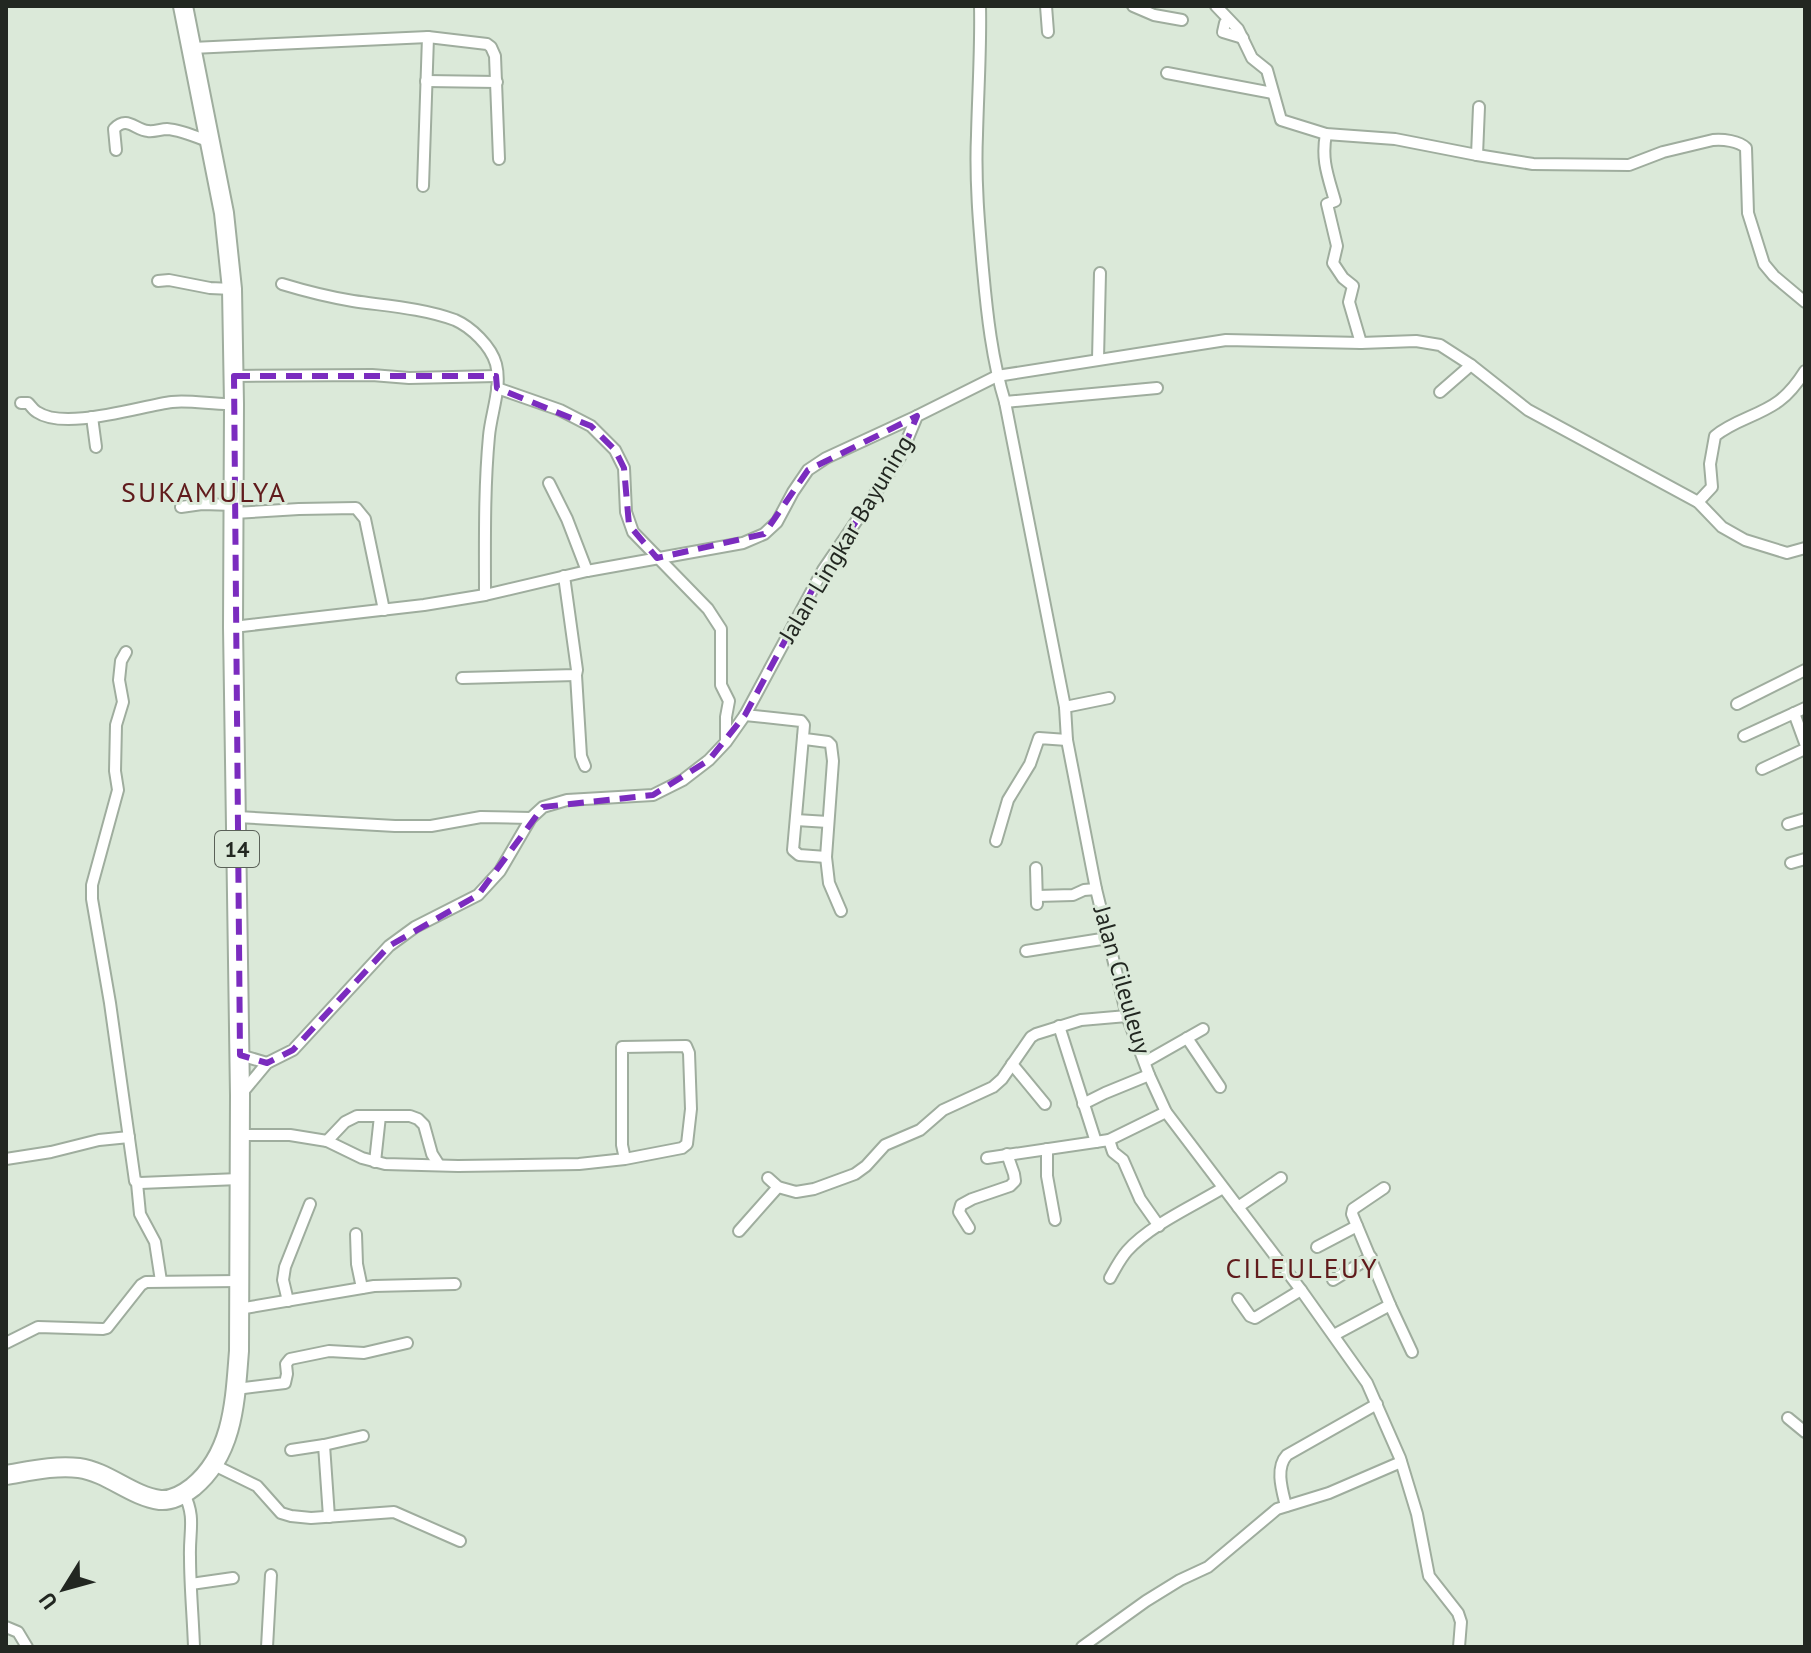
<svg xmlns="http://www.w3.org/2000/svg" width="1811" height="1653" viewBox="0 0 1811 1653" font-family="'PT Sans',sans-serif">
  <style>
    .lines { fill: none; stroke-linecap: round; stroke-linejoin: round }
    .street-casing { stroke: #9fad9e; stroke-width: 14 }
    .highway-casing { stroke: #9fad9e; stroke-width: 22 }
    .street { stroke: #fff; stroke-width: 10 }
    .highway { stroke: #fff; stroke-width: 18 }
    .marked { fill: none; stroke: #7b2cbf; stroke-width: 6; stroke-dasharray: 16 10; stroke-linejoin: round }
    .labels { text-anchor: middle; stroke-width: 6; stroke-linejoin: round; paint-order: stroke }
    .shield { fill: #dbe9d9; stroke: #5a6158; stroke-width: 2 }
    .shield-label { font-size: 22px; font-weight: bold; fill: #222721 }
    .street-label { font-size: 24px; fill: #222721; stroke: #dbe9d9 }
    .quarter-label { font-size: 28px; letter-spacing: 2px; fill: #601b1c; stroke: #dbe9d9 }
  </style>
  <rect width="100%" height="100%" fill="#dbe9d9"/>
  <g class="lines">
    <defs>
      <g id="street">
        <path d="M980,6C981,49 978,92 977,135C975,180 979,225 983,270C987,314 992,360 1005,402L1065,707L1067,740L1096,889L1127,1016L1149,1075L1166,1112L1301,1290L1367,1383L1400,1458L1417,1514L1429,1576L1458,1613L1461,1622L1459,1647"/>
        <path d="M1046,6L1048,32"/>
        <path d="M1133,6L1154,15L1182,20"/>
        <path d="M1216,6L1238,29L1252,58L1267,70L1281,120L1326,134L1395,139L1477,155L1533,164L1629,165L1663,152L1713,140C1723,139 1739,141 1746,148L1748,213L1764,264L1774,276L1805,302"/>
        <path d="M1225,23L1223,32L1243,38"/>
        <path d="M192,48L428,37L487,44L491,47L495,56L499,159"/>
        <path d="M1167,73L1273,93"/>
        <path d="M426,81L497,82"/>
        <path d="M1326,134C1321,160 1328,176 1335,201L1327,204L1337,246L1333,263L1343,278L1353,286L1349,302L1361,343"/>
        <path d="M116,150L114,129C127,115 135,130 148,131C154,132 161,129 167,129C181,130 197,137 210,142"/>
        <path d="M1477,155L1479,107"/>
        <path d="M423,186L428,37"/>
        <path d="M158,281L169,280L210,288L232,289"/>
        <path d="M282,284C305,291 329,297 353,301C387,306 422,308 455,320C471,327 491,346 496,364C502,387 491,413 489,436C484,489 485,542 485,595"/>
        <path d="M1098,359L1100,273"/>
        <path d="M234,376L372,375L409,378L496,376"/>
        <path d="M497,388L560,410L591,426L615,450L624,468L626,512L633,532L708,609L721,629V685L729,701L726,717V740"/>
        <path d="M1440,392L1471,365"/>
        <path d="M1005,402L1157,388"/>
        <path d="M21,403H28C31,406 33,410 37,412C65,431 140,406 172,402C192,400 214,405 234,404"/>
        <path d="M92,417L96,447"/>
        <path d="M549,483L567,519L587,571"/>
        <path d="M1698,502L1712,487L1710,464L1715,436C1734,420 1759,416 1779,401C1790,393 1798,382 1805,371"/>
        <path d="M181,507L202,504L234,505"/>
        <path d="M234,513L299,509L356,508L365,519L384,610"/>
        <path d="M233,627L424,605L485,595L587,571L743,543L764,534L777,522L793,492L808,470L826,458L917,416"/>
        <path d="M126,652L121,661L119,680L123,702L116,725L115,771L118,790L92,885V899L110,1003L135,1181L140,1183L239,1179"/>
        <path d="M576,675L581,756L585,766"/>
        <path d="M462,678L576,675L577,670L564,576"/>
        <path d="M1737,704L1805,670"/>
        <path d="M1065,707L1109,698"/>
        <path d="M1794,713L1805,743"/>
        <path d="M745,715L801,721L804,725L803,737L805,739L828,742L831,745L833,761L826,857L829,883L841,911"/>
        <path d="M1744,736L1805,708"/>
        <path d="M803,737L793,850L799,855L826,857"/>
        <path d="M1762,769L1805,749"/>
        <path d="M237,817L395,826H431L481,817L531,818"/>
        <path d="M796,820L828,822"/>
        <path d="M1788,824L1805,819"/>
        <path d="M996,841L1008,800L1030,764L1039,738L1067,740"/>
        <path d="M1791,863L1805,859"/>
        <path d="M1036,868L1037,904"/>
        <path d="M1037,896L1073,895L1084,890L1096,889"/>
        <path d="M1026,951L1108,938"/>
        <path d="M1059,1026L1096,1142"/>
        <path d="M1187,1038L1220,1087"/>
        <path d="M240,1055L267,1063"/>
        <path d="M1145,1062L1203,1029"/>
        <path d="M1012,1064L1045,1104"/>
        <path d="M242,1093L267,1063L293,1050L389,946L415,927L478,895L500,871L531,818L543,807L567,800L653,795L683,780L709,760L726,742L745,715L823,570L900,457L917,416L997,376L1226,340L1361,343L1416,341L1440,345L1471,365L1528,410L1698,502L1722,527L1745,540L1787,553L1805,548"/>
        <path d="M1083,1104L1105,1093L1149,1075"/>
        <path d="M239,1135H290L327,1141L362,1158L385,1164L458,1166L579,1164L625,1159L622,1145V1047L686,1046L689,1053L691,1109L687,1144L682,1148L625,1159"/>
        <path d="M1109,1140L1113,1152L1123,1160L1140,1199L1159,1226"/>
        <path d="M327,1141L345,1122L357,1116H410L418,1119L424,1125L432,1154L439,1165"/>
        <path d="M1047,1149V1176L1055,1220"/>
        <path d="M987,1158L1109,1140L1166,1112"/>
        <path d="M6,1159L51,1152L99,1140L129,1137"/>
        <path d="M375,1162L380,1116"/>
        <path d="M768,1178L778,1187L796,1192L814,1189L855,1174L866,1166L885,1145L920,1130L943,1110L993,1087L1002,1079L1031,1037L1036,1034L1081,1020L1127,1016"/>
        <path d="M137,1183L140,1214L155,1242L161,1281"/>
        <path d="M1238,1207L1281,1178"/>
        <path d="M969,1228L959,1212L961,1205L972,1199L1010,1186L1015,1181L1014,1174L1007,1154"/>
        <path d="M739,1231L778,1187"/>
        <path d="M356,1234L357,1264L362,1288"/>
        <path d="M1317,1247L1357,1226"/>
        <path d="M1110,1278C1115,1269 1120,1259 1127,1251C1150,1225 1193,1206 1223,1188"/>
        <path d="M1333,1280L1371,1257"/>
        <path d="M1238,1299L1250,1316L1255,1318L1301,1290"/>
        <path d="M288,1301L283,1280L285,1267L310,1204"/>
        <path d="M1390,1305L1412,1352"/>
        <path d="M239,1309L374,1286L455,1284"/>
        <path d="M1334,1335L1390,1305L1352,1214L1353,1209L1384,1188"/>
        <path d="M6,1343L38,1327L103,1329L107,1328L141,1285L146,1282L239,1281"/>
        <path d="M236,1389L285,1383L287,1374L286,1364L290,1359L329,1351L364,1353L407,1343"/>
        <path d="M1788,1418L1805,1432"/>
        <path d="M324,1445L363,1436"/>
        <path d="M291,1450L324,1445L329,1517"/>
        <path d="M214,1465L257,1486L281,1513L291,1516L311,1518L394,1512L460,1541"/>
        <path d="M184,1494C196,1517 189,1532 190,1557C190,1587 193,1617 194,1647"/>
        <path d="M1286,1506C1282,1490 1275,1468 1287,1455L1377,1404"/>
        <path d="M191,1584L233,1578"/>
        <path d="M6,1627L18,1632L27,1647"/>
        <path d="M267,1647L271,1575"/>
        <path d="M1082,1647L1146,1601L1180,1580L1208,1567L1277,1509L1329,1493L1401,1462"/>
      </g>
      <path id="highway" d="M6,1475C30,1471 55,1465 79,1468C108,1472 131,1496 160,1500C172,1501 184,1494 193,1487C234,1453 235,1400 239,1351L240,1095L233,627L234,404L232,289L224,213L183,6"/>
    </defs>
    <use href="#street" class="street-casing"/>
    <use href="#highway" class="highway-casing"/>
    <use href="#street" class="street"/>
    <use href="#highway" class="highway"/>
  </g>
  <path class="marked" d="M234,376H496L497,388L591,426L615,450L624,468L629,525L657,558L764,534L808,470L917,416L900,457L823,570L745,715L709,760L653,795L543,807L478,895L389,946L293,1050L267,1063L240,1055Z"/>
  <g class="labels">
    <rect class="shield" x="215" y="831" width="44" height="36" rx="6"/>
    <g class="shield-label">
      <text x="237" y="857">14</text>
    </g>
    <g class="street-label">
      <text transform="translate(846 539) rotate(-59)" y="8">Jalan Lingkar Bayuning</text>
      <text transform="translate(1122 980) rotate(74)" y="8">Jalan Cileuleuy</text>
    </g>
    <g class="quarter-label">
      <text x="204" y="502">SUKAMULYA</text>
      <text x="1302" y="1278">CILEULEUY</text>
    </g>
  </g>
  <rect width="1811" height="1653" fill="none" stroke="#222721" stroke-width="16"/>
  <g transform="translate(64 1589) rotate(233)" stroke="#dbe9d9" stroke-width="6" paint-order="stroke">
  <path d="M0-6L14 30L0 20L-14 30Z" fill="#222721"/>
  <text y="-12" font-size="22" font-weight="bold" text-anchor="middle" fill="#222721">U</text>
  </g>
</svg>
